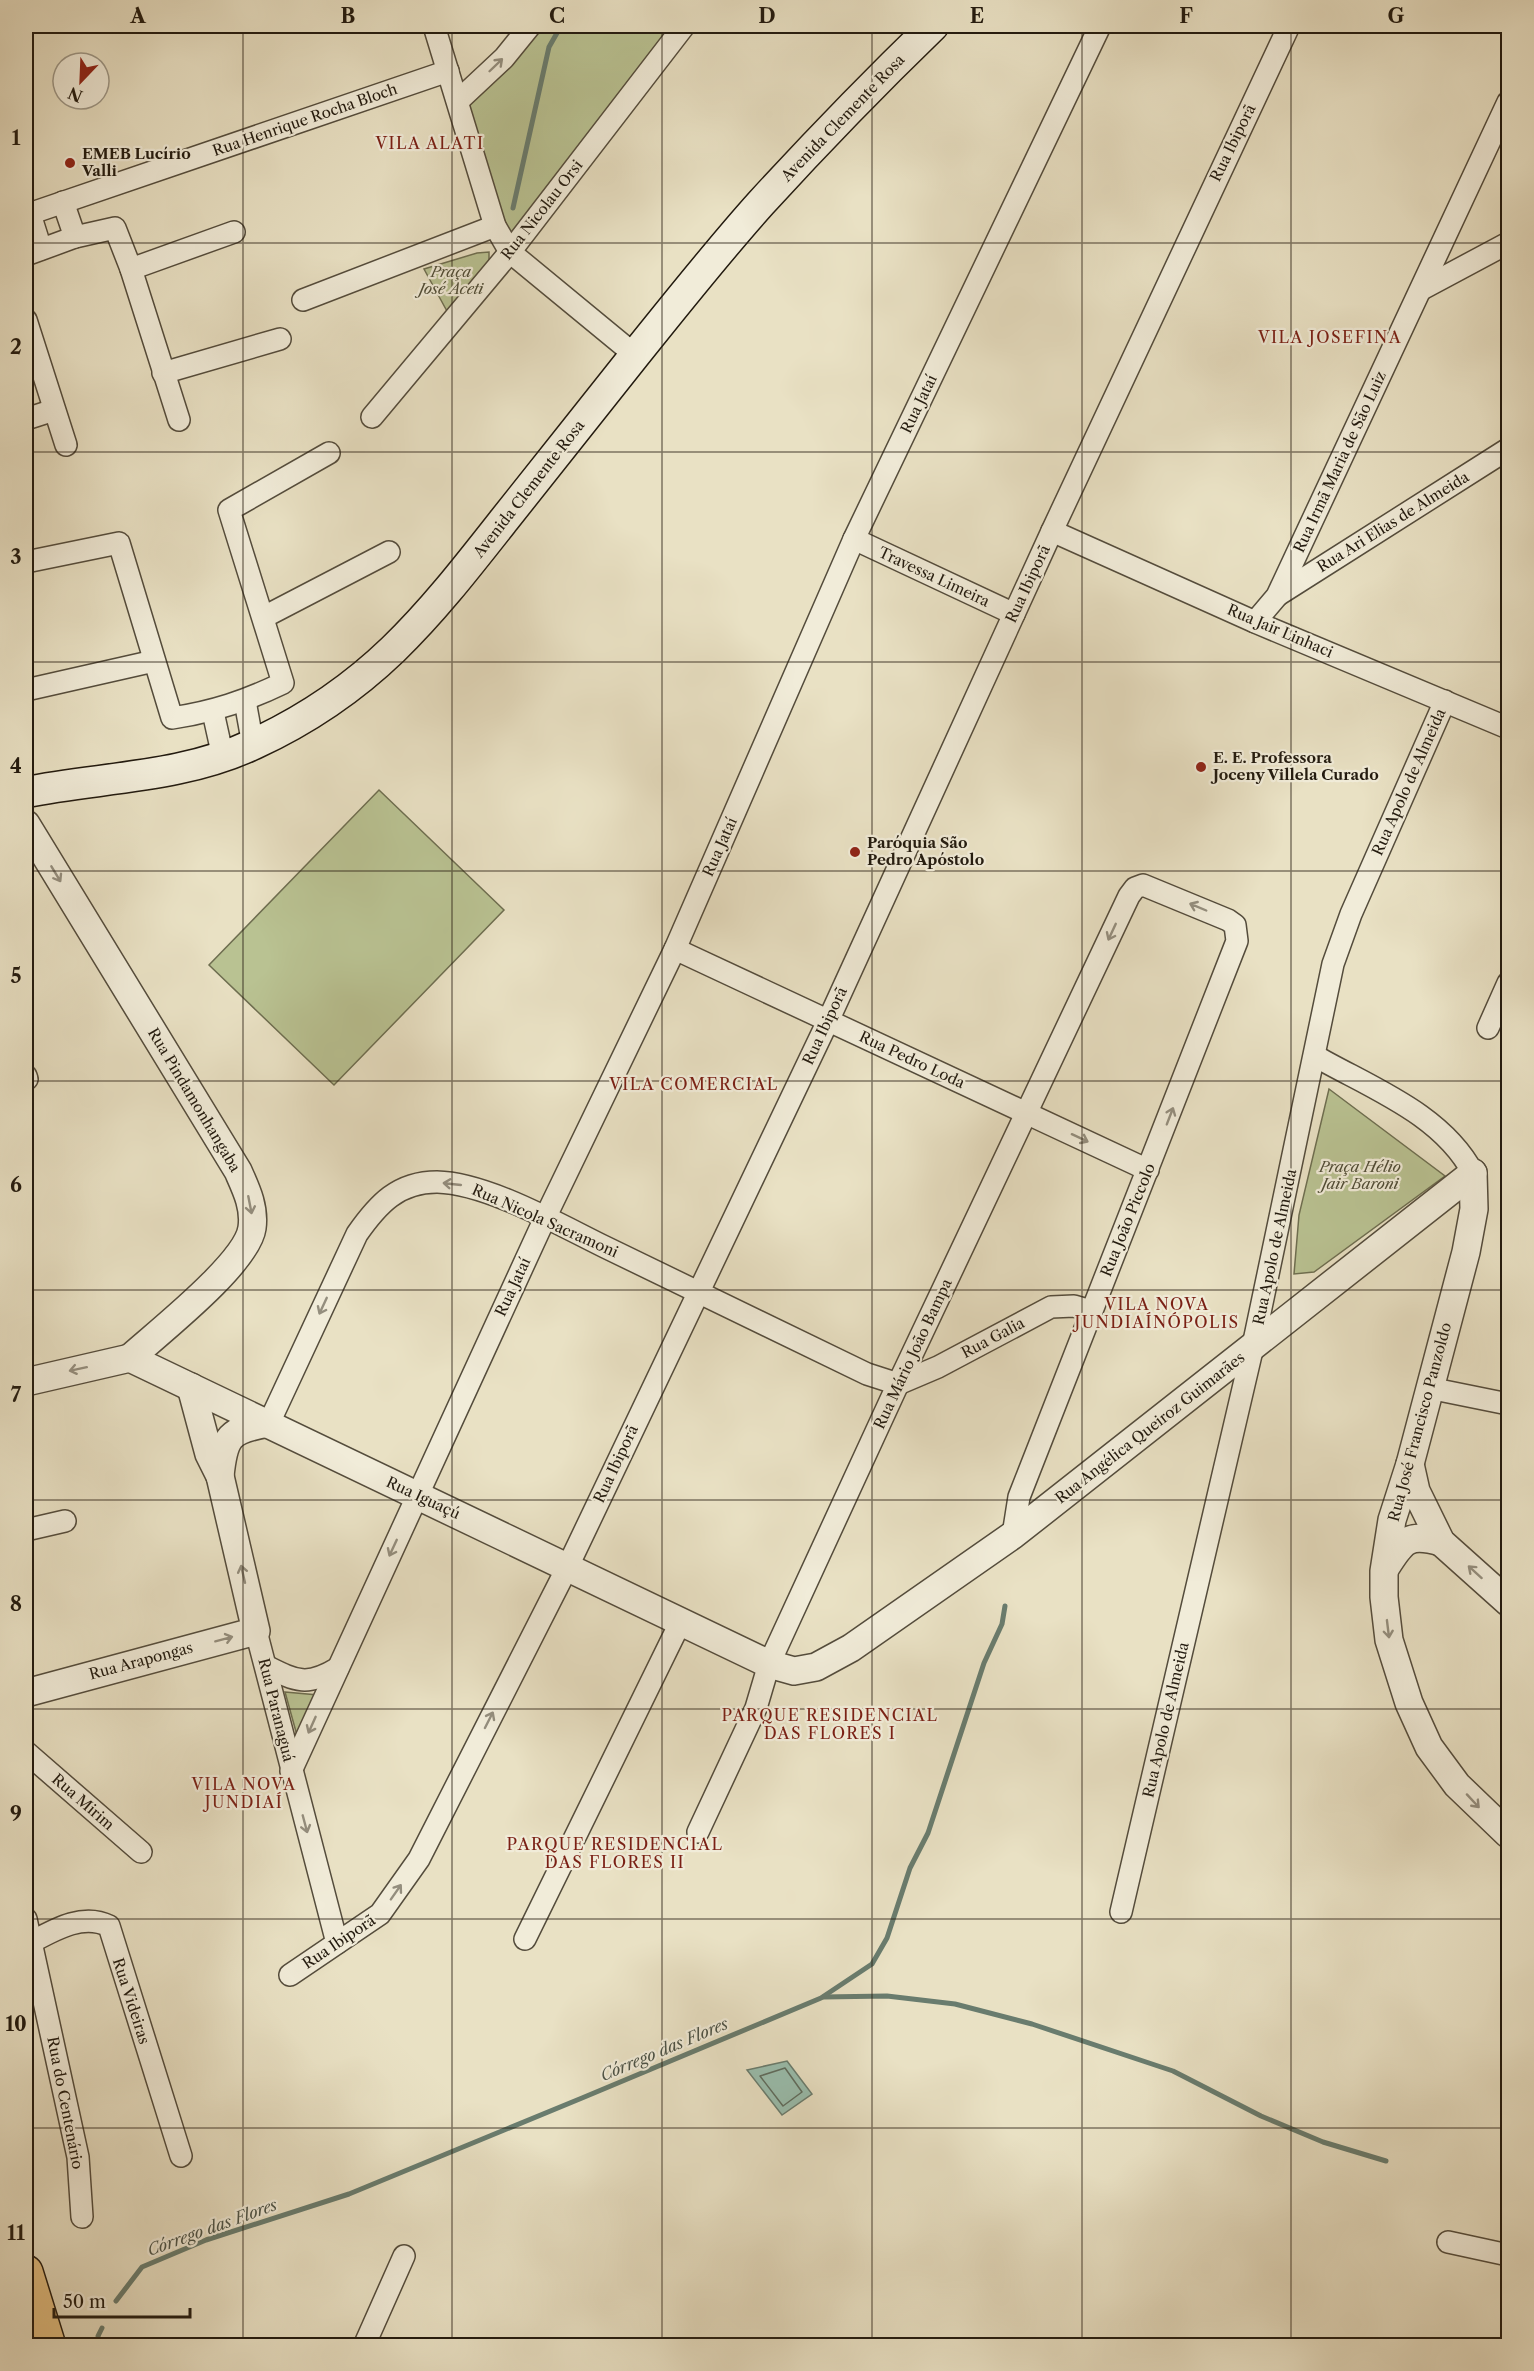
<svg xmlns="http://www.w3.org/2000/svg" width="1534" height="2371" viewBox="0 0 1534 2371" font-family="'Libre Caslon Text',serif">
  <style>
    .green { fill: #b9c292; stroke: #6e6e50; stroke-width: 1.5 }
    .water { fill: #99beae; stroke: #697c6e; stroke-width: 1.5 }
    .lines { fill: none; stroke-linecap: round; stroke-linejoin: round }
    .shore { stroke: #5e6c5e; stroke-width: 1.5 }
    .stream { stroke: #697c6e; stroke-width: 5 }
    .minor-casing { stroke: #544c3c; stroke-width: 24 }
    .tertiary-casing { stroke: #544c3c; stroke-width: 30 }
    .secondary-casing { stroke: #221a0f; stroke-width: 33 }
    .trunk-casing { stroke: #221a0f; stroke-width: 36 }
    .minor { stroke: #f1ecd9; stroke-width: 21 }
    .tertiary { stroke: #f1ecd9; stroke-width: 27 }
    .secondary { stroke: #f1ecd9; stroke-width: 30 }
    .trunk { stroke: #e4c082; stroke-width: 33 }
    .oneway { stroke: #948e7e }
    .grid { fill: none; stroke: #221a0f; stroke-width: 1.5; stroke-opacity: 0.55 }
    .poi-dot { fill: #8f2418; stroke: #f1ecd9; stroke-width: 2 }
    .labels { text-anchor: middle; stroke-width: 4.5; stroke-linejoin: round; paint-order: stroke }
    .street-label { font-size: 15px; fill: #221a0f; stroke: #f1ecd9 }
    .poi-label { font-size: 15px; font-weight: bold; fill: #221a0f; stroke: #f1ecd9; text-anchor: start }
    .park-label { font-size: 15px; font-style: italic; fill: #4f4c36; stroke: #f1ecd9 }
    .neighbourhood-label { font-size: 16px; letter-spacing: 1.5px; fill: #7a1f14; stroke: #f1ecd9 }
    .water-label { font-size: 16px; font-style: italic; fill: #4c5347; stroke: #f1ecd9 }
    .neatline { fill: none; stroke: #221a0f; stroke-width: 2 }
    .grid-label { font-size: 20px; text-anchor: middle; font-weight: bold; fill: #221a0f }
  </style>
  <rect width="100%" height="100%" fill="#e9e1c4"/>
  <filter id="stains"><feTurbulence type="fractalNoise" baseFrequency=".00333" numOctaves="4"/><feColorMatrix values="0 0 0 0 .2 0 0 0 0 .09 0 0 0 0 .02 0 0 0 .5 -.17"/></filter>
  <radialGradient id="worn" r=".72"><stop offset=".6" stop-color="#630" stop-opacity="0"/><stop offset="1" stop-color="#630" stop-opacity=".3"/></radialGradient>
  <g class="green">
    <path d="M538,26H674L512,240L499,210L467,105Z"/>
    <path d="M489,252V264L448,313L424,269L477,253Z"/>
    <path d="M379,790L504,910L334,1085L209,965Z"/>
    <path d="M1329,1089L1445,1176L1314,1272L1294,1274L1299,1215Z"/>
    <path d="M285,1692L318,1695L298,1739Z"/>
  </g>
  <path class="water" d="M787,2061L812,2094L782,2115L747,2070Z"/>
  <g class="lines">
    <path class="shore" d="M785,2068L802,2092L783,2106L760,2076Z"/>
    <g class="stream">
      <path d="M513,208L549,47L561,26"/>
      <path d="M823,1997L887,1996L955,2004L1032,2024L1173,2071L1261,2116L1323,2142L1386,2161"/>
      <path d="M116,2301L142,2267L206,2240L349,2194L582,2098L821,1998L872,1964L887,1938L910,1868L928,1833L984,1663L1002,1624L1005,1606"/>
      <path d="M100,2346L98,2336L102,2328"/>
    </g>
    <defs>
      <g id="minor">
        <path d="M434,26L495,226L510,252L635,355"/>
        <path d="M458,101L504,58L530,26"/>
        <path d="M63,202L75,237"/>
        <path d="M30,214L41,249"/>
        <path d="M26,215L448,71"/>
        <path d="M26,255L75,237L115,228L131,269L179,420"/>
        <path d="M131,269L234,232"/>
        <path d="M1422,289L1508,243"/>
        <path d="M303,300L495,226"/>
        <path d="M26,320L66,445"/>
        <path d="M163,373L280,339"/>
        <path d="M372,417L510,252L684,26"/>
        <path d="M26,419L54,410"/>
        <path d="M1052,531L1255,622L1508,728"/>
        <path d="M854,539L1014,614"/>
        <path d="M26,562L119,543L172,718C213,712 246,701 283,683L229,510L329,453"/>
        <path d="M1278,595L1508,449"/>
        <path d="M264,617L389,552"/>
        <path d="M1255,622L1277,596L1508,102"/>
        <path d="M26,690L154,661"/>
        <path d="M245,701L253,745"/>
        <path d="M213,712L223,757"/>
        <path d="M675,949L1148,1170"/>
        <path d="M1488,1028L1508,983"/>
        <path d="M1315,1056C1371,1088 1442,1114 1473,1173"/>
        <path d="M26,1076L27,1079"/>
        <path d="M1429,1388L1508,1404"/>
        <path d="M269,1423L357,1234C378,1204 398,1182 437,1182C487,1183 560,1225 605,1247C693,1289 780,1332 867,1374L898,1384L938,1367L1051,1307L1074,1306L1091,1311"/>
        <path d="M26,1530L65,1521"/>
        <path d="M256,1631L337,1943"/>
        <path d="M266,1666C296,1681 307,1687 338,1668"/>
        <path d="M26,1752L141,1852"/>
        <path d="M291,1771L545,1218L675,949L854,539L1100,26"/>
        <path d="M698,1832L756,1708L769,1664L898,1384L1129,896L1135,888L1143,885L1228,920L1235,925L1237,941L1019,1497L1013,1535"/>
        <path d="M1121,1912L1253,1346L1333,964L1351,914L1445,701"/>
        <path d="M26,1919L78,2157L82,2217"/>
        <path d="M525,1939L681,1621"/>
        <path d="M26,1945C51,1932 81,1912 109,1926L181,2156"/>
        <path d="M290,1975L380,1914L419,1859L568,1566L828,1021L1052,531L1289,26"/>
        <path d="M1448,2242L1508,2255"/>
        <path d="M364,2346L404,2256"/>
      </g>
      <g id="tertiary">
        <path d="M26,824L238,1171C246,1189 255,1207 252,1228C247,1263 159,1332 130,1358"/>
        <path d="M1473,1173L1474,1209L1466,1252L1410,1464L1392,1520L1384,1571V1597L1389,1640L1409,1703L1429,1747L1457,1785L1508,1834"/>
        <path d="M26,1382L130,1358L769,1664L794,1671L816,1667L851,1648L1013,1535L1473,1173"/>
        <path d="M1410,1464L1416,1491L1441,1542L1508,1602"/>
        <path d="M220,1476C224,1436 229,1430 269,1423"/>
        <path d="M1386,1567C1403,1540 1408,1533 1441,1542"/>
        <path d="M26,1693L256,1631L220,1476L209,1454L191,1387"/>
      </g>
      <path id="secondary" d="M26,792C102,777 182,778 254,744C371,690 427,618 504,520C548,465 591,410 635,355C676,304 717,252 761,203C816,143 874,83 933,26"/>
      <path id="trunk" d="M26,2272L49,2346"/>
    </defs>
    <use href="#minor" class="minor-casing"/>
    <use href="#tertiary" class="tertiary-casing"/>
    <use href="#secondary" class="secondary-casing"/>
    <use href="#trunk" class="trunk-casing"/>
    <use href="#minor" class="minor"/>
    <use href="#tertiary" class="tertiary"/>
    <use href="#secondary" class="secondary"/>
    <use href="#trunk" class="trunk"/>
  </g>
  <defs><path id="oneway-shaft" d="M-6 0H5M1.5-3L5.5 0L1.5 3" fill="none" stroke-width="1.6" stroke-linecap="round" stroke-linejoin="round" transform="scale(1.5)"/></defs>
  <g class="oneway">
    <use href="#oneway-shaft" transform="translate(496 65) rotate(-44)"/>
    <use href="#oneway-shaft" transform="translate(56 874) rotate(59)"/>
    <use href="#oneway-shaft" transform="translate(1198 907) rotate(-157)"/>
    <use href="#oneway-shaft" transform="translate(1112 932) rotate(115)"/>
    <use href="#oneway-shaft" transform="translate(1170 1116) rotate(-69)"/>
    <use href="#oneway-shaft" transform="translate(1080 1138) rotate(25)"/>
    <use href="#oneway-shaft" transform="translate(452 1184) rotate(-174)"/>
    <use href="#oneway-shaft" transform="translate(250 1205) rotate(79)"/>
    <use href="#oneway-shaft" transform="translate(323 1306) rotate(115)"/>
    <use href="#oneway-shaft" transform="translate(78 1369) rotate(168)"/>
    <use href="#oneway-shaft" transform="translate(393 1548) rotate(115)"/>
    <use href="#oneway-shaft" transform="translate(1475 1572) rotate(-138)"/>
    <use href="#oneway-shaft" transform="translate(243 1574) rotate(-103)"/>
    <use href="#oneway-shaft" transform="translate(1388 1629) rotate(83)"/>
    <use href="#oneway-shaft" transform="translate(224 1639) rotate(-15)"/>
    <use href="#oneway-shaft" transform="translate(489 1720) rotate(-63)"/>
    <use href="#oneway-shaft" transform="translate(312 1725) rotate(114)"/>
    <use href="#oneway-shaft" transform="translate(1473 1801) rotate(47)"/>
    <use href="#oneway-shaft" transform="translate(305 1824) rotate(75)"/>
    <use href="#oneway-shaft" transform="translate(396 1892) rotate(-55)"/>
  </g>
  <path class="grid" d="M243,26V2346M452,26V2346M662,26V2346M872,26V2346M1082,26V2346M1291,26V2346M26,243H1508M26,452H1508M26,662H1508M26,871H1508M26,1081H1508M26,1290H1508M26,1500H1508M26,1709H1508M26,1919H1508M26,2128H1508"/>
  <g class="poi-dot">
    <circle cx="70" cy="163" r="6"/>
    <circle cx="1201" cy="767" r="6"/>
    <circle cx="855" cy="852" r="6"/>
  </g>
  <g class="labels">
    <g class="street-label">
      <text transform="translate(843 118) rotate(-46)" y="5">Avenida Clemente Rosa</text>
      <text transform="translate(305 120) rotate(-19)" y="5">Rua Henrique Rocha Bloch</text>
      <text transform="translate(1233 143) rotate(-64)" y="5">Rua Ibiporã</text>
      <text transform="translate(542 210) rotate(-52)" y="5">Rua Nicolau Orsi</text>
      <text transform="translate(919 404) rotate(-64)" y="5">Rua Jataí</text>
      <text transform="translate(1340 462) rotate(-65)" y="5">Rua Irmã Maria de São Luiz</text>
      <text transform="translate(529 489) rotate(-52)" y="5">Avenida Clemente Rosa</text>
      <text transform="translate(1393 522) rotate(-32)" y="5">Rua Ari Elias de Almeida</text>
      <text transform="translate(934 577) rotate(25)" y="5">Travessa Limeira</text>
      <text transform="translate(1028 584) rotate(-65)" y="5">Rua Ibiporã</text>
      <text transform="translate(1280 631) rotate(23)" y="5">Rua Jair Linhaci</text>
      <text transform="translate(1409 782) rotate(-66)" y="5">Rua Apolo de Almeida</text>
      <text transform="translate(720 847) rotate(-66)" y="5">Rua Jataí</text>
      <text transform="translate(825 1026) rotate(-65)" y="5">Rua Ibiporã</text>
      <text transform="translate(912 1060) rotate(25)" y="5">Rua Pedro Loda</text>
      <text transform="translate(194 1100) rotate(59)" y="5">Rua Pindamonhangaba</text>
      <text transform="translate(1128 1220) rotate(-68)" y="5">Rua João Piccolo</text>
      <text transform="translate(545 1221) rotate(24)" y="5">Rua Nicola Sacramoni</text>
      <text transform="translate(1275 1247) rotate(-78)" y="5">Rua Apolo de Almeida</text>
      <text transform="translate(513 1287) rotate(-65)" y="5">Rua Jataí</text>
      <text transform="translate(993 1338) rotate(-28)" y="5">Rua Galia</text>
      <text transform="translate(913 1354) rotate(-65)" y="5">Rua Mário João Bampa</text>
      <text transform="translate(1420 1422) rotate(-75)" y="5">Rua José Francisco Panzoldo</text>
      <text transform="translate(1150 1428) rotate(-38)" y="5">Rua Angélica Queiroz Guimarães</text>
      <text transform="translate(616 1464) rotate(-65)" y="5">Rua Ibiporã</text>
      <text transform="translate(423 1498) rotate(25)" y="5">Rua Iguaçú</text>
      <text transform="translate(141 1661) rotate(-15)" y="5">Rua Arapongas</text>
      <text transform="translate(276 1710) rotate(76)" y="5">Rua Paranaguá</text>
      <text transform="translate(1166 1720) rotate(-77)" y="5">Rua Apolo de Almeida</text>
      <text transform="translate(83 1802) rotate(41)" y="5">Rua Mirim</text>
      <text transform="translate(339 1942) rotate(-34)" y="5">Rua Ibiporã</text>
      <text transform="translate(131 2001) rotate(72)" y="5">Rua Videiras</text>
      <text transform="translate(65 2103) rotate(79)" y="5">Rua do Centenário</text>
    </g>
    <g class="poi-label">
      <text x="82" y="159">EMEB Lucírio<tspan x="82" dy="17">Valli</tspan></text>
      <text x="1213" y="763">E. E. Professora<tspan x="1213" dy="17">Joceny Villela Curado</tspan></text>
      <text x="867" y="848">Paróquia São<tspan x="867" dy="17">Pedro Apóstolo</tspan></text>
    </g>
    <g class="park-label">
      <text x="451" y="277">Praça<tspan x="451" dy="17">José Aceti</tspan></text>
      <text x="1360" y="1172">Praça Hélio<tspan x="1360" dy="17">Jair Baroni</tspan></text>
    </g>
    <g class="neighbourhood-label">
      <text x="430" y="149">VILA ALATI</text>
      <text x="1330" y="343">VILA JOSEFINA</text>
      <text x="694" y="1090">VILA COMERCIAL</text>
      <text x="1157" y="1310">VILA NOVA<tspan x="1157" dy="18">JUNDIAÍNÓPOLIS</tspan></text>
      <text x="830" y="1721">PARQUE RESIDENCIAL<tspan x="830" dy="18">DAS FLORES I</tspan></text>
      <text x="244" y="1790">VILA NOVA<tspan x="244" dy="18">JUNDIAÍ</tspan></text>
      <text x="615" y="1850">PARQUE RESIDENCIAL<tspan x="615" dy="18">DAS FLORES II</tspan></text>
    </g>
    <g class="water-label">
      <text transform="translate(664 2049) rotate(-23)" y="6">Córrego das Flores</text>
      <text transform="translate(212 2227) rotate(-20)" y="6">Córrego das Flores</text>
    </g>
  </g>
  <rect width="1534" height="2371" fill="none" stroke="#e9e1c4" stroke-width="66"/>
  <g transform="translate(81 81) rotate(203)"><circle r="28" fill="#f1ecd9" stroke="#9e9888" stroke-width="1.5"/>
  <path d="M0-4.5L10 22L0 15L-10 22Z" fill="#8f2418"/>
  <text y="-9" font-size="16" font-weight="bold" text-anchor="middle" fill="#221a0f">N</text>
  </g>
  <path d="M54 2308v9h136v-9" fill="none" stroke="#221a0f" stroke-width="3"/>
  <text x="63" y="2308" font-size="18" fill="#221a0f" stroke="#f1ecd9" stroke-width="4.5" paint-order="stroke">50 m</text>
  <rect x="33" y="33" width="1468" height="2305" class="neatline"/>
  <g class="grid-label">
    <text x="138" y="23">A</text>
    <text x="348" y="23">B</text>
    <text x="557" y="23">C</text>
    <text x="767" y="23">D</text>
    <text x="977" y="23">E</text>
    <text x="1186" y="23">F</text>
    <text x="1396" y="23">G</text>
    <text x="16" y="145">1</text>
    <text x="16" y="354">2</text>
    <text x="16" y="564">3</text>
    <text x="16" y="773">4</text>
    <text x="16" y="983">5</text>
    <text x="16" y="1192">6</text>
    <text x="16" y="1402">7</text>
    <text x="16" y="1611">8</text>
    <text x="16" y="1821">9</text>
    <text x="16" y="2031">10</text>
    <text x="16" y="2240">11</text>
  </g>
  <rect width="100%" height="100%" filter="url(#stains)"/>
  <rect width="100%" height="100%" fill="url(#worn)"/>
</svg>
